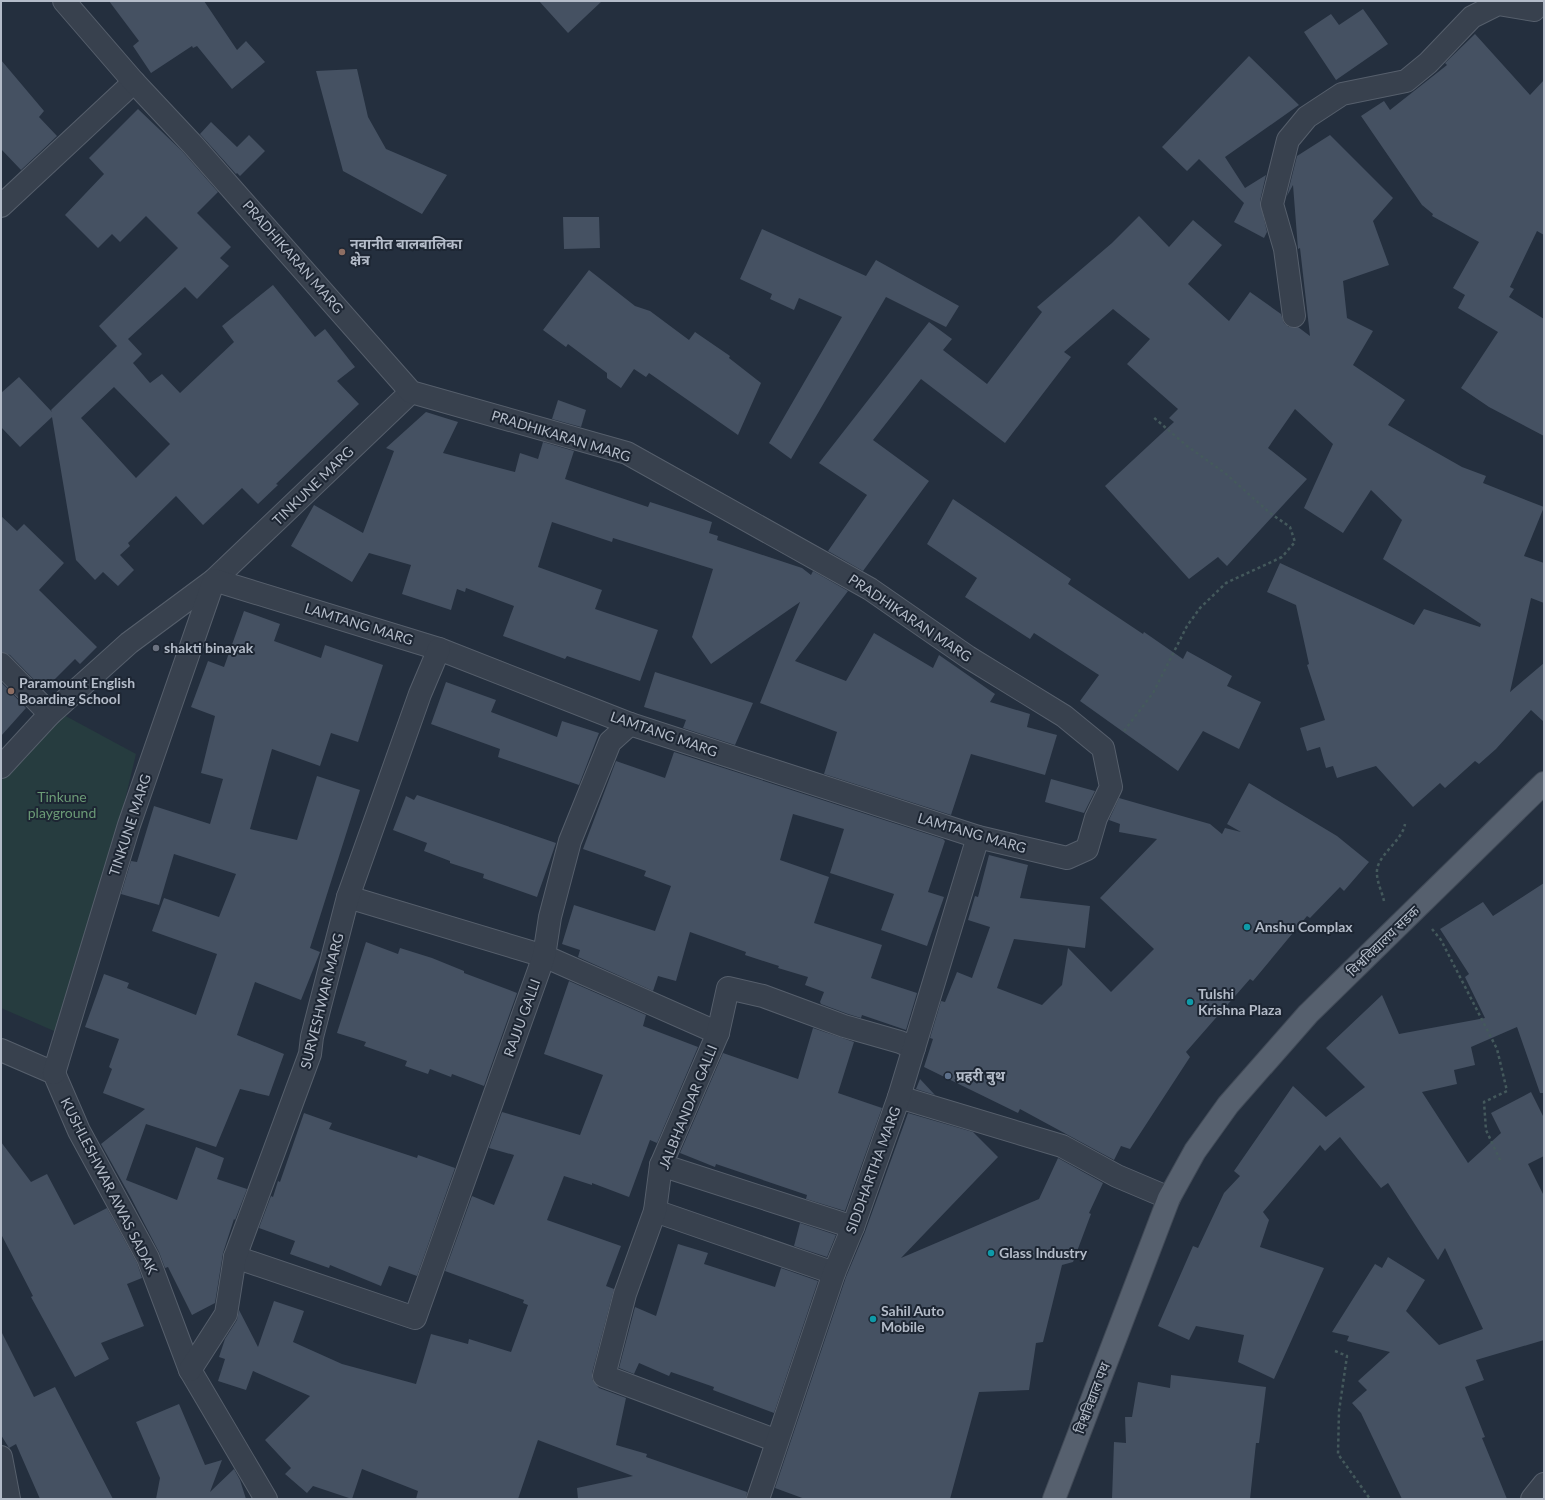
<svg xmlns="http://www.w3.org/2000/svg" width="1545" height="1500" viewBox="0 0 1545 1500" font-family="Lato,'Noto Sans Devanagari',sans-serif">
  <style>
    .green { fill: #263c3f }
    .building { fill: #455162; fill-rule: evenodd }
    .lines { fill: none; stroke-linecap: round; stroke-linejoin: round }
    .street-casing { stroke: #565f6c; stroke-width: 24 }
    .primary-casing { stroke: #414a57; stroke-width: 24 }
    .path { stroke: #44595c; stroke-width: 2.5; stroke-dasharray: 3 3; stroke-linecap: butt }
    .street { stroke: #38414e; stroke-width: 22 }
    .primary { stroke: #56606e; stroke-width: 22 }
    .education-dot { fill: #8d6e63; stroke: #1d2633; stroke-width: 1.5 }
    .worship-dot { fill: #6b7280; stroke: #1d2633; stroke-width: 1.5 }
    .culture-dot { fill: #0f9aa8; stroke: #1d2633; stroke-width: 1.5 }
    .service-dot { fill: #5c6f8a; stroke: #1d2633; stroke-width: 1.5 }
    .labels { text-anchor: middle; stroke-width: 4; stroke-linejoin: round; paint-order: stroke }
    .poi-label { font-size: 14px; font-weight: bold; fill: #b4bcc9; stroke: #1d2633; text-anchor: start }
    .street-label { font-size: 14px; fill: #b4bcc9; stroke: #1d2633 }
    .park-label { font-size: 14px; fill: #6b9a76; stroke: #1d2633 }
  </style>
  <rect width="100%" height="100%" fill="#242f3e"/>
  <path class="green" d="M62,714L136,754L68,1037L1,1008V781Z"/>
  <g class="building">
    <path d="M109,1H204L237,50L246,41L265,62L232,89L197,46L193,48L192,46L151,73L133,46L139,41Z"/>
    <path d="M539,1H602L568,33Z"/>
    <path d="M1363,9L1388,44L1336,80L1304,32L1331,14L1339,25Z"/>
    <path d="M1475,34L1530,95L1544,80V235L1537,231L1510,287L1514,289L1509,297L1544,319V436L1489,407L1461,388L1498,332L1458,308L1465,295L1453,288L1479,242L1432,216L1433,214L1422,205L1361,116L1384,101L1390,110L1447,65L1445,63Z"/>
    <path d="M1249,56L1299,105L1225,157L1245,188L1266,175L1260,201L1267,232L1264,238L1234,222L1244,203L1199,159L1187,171L1162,147Z"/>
    <path d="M1,60L44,111L39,117L57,136L21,170L1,149Z"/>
    <path d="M357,69L368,117L386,149L447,175L422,214L343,171L316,71Z"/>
    <path d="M138,109L182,151L218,192L197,213L231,247L220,258L229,266L197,299L185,287L128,339L142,354L133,363L150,383L162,374L180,393L234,342L222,326L273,285L315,337L325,329L355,367L337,381L359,404L276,484L278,485L258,504L242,488L203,525L176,496L128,543L130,546L120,555L134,570L118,586L103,572L95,580L76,560L52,417L20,447L1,427V393L19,377L52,412L51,410L117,346L99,326L178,248L146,216L120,242L112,234L98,248L65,215L104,174L89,158ZM114,387L170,444L136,478L81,418Z"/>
    <path d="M211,122L237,147L249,135L265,151L240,176L237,173L236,174L200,134Z"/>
    <path d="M1330,135L1393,198L1373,221L1389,265L1343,281L1347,318L1373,331L1353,365L1405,400L1388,425L1462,467L1486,476L1483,483L1544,507L1524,556L1544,563V603L1531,598L1510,692L1544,663V722L1531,710L1496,749L1479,764L1475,761L1445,788L1440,783L1413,807L1376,766L1337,778L1333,766L1326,768L1320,747L1307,751L1300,728L1325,720L1307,665L1309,664L1296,605L1267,592L1280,563L1414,625L1424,609L1480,627L1481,624L1383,559L1402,520L1371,490L1343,533L1304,508L1333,444L1295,409L1268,448L1307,479L1227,566L1218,557L1189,579L1105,486L1174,422L1169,418L1178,409L1127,364L1150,339L1113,309L1064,352L1071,357L1005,443L921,379L873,440L929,481L863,571L828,551L867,495L819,463L929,322L952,339L943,350L987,384L1042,312L1037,307L1112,243L1139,216L1169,247L1193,220L1222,245L1188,284L1229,321L1250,292L1281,314L1284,323L1289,327H1298L1310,336L1300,248L1298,249L1293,185L1287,196L1297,156Z"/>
    <path d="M563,217H599L600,248L564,249Z"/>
    <path d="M762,229L866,276L876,260L959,306L946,327L886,297L791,459L769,443L842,317L799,298L794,310L770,299L772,294L740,279Z"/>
    <path d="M589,270L635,306L650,311L689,340L695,332L730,356L729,358L761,383L738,435L649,373L646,377L634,369L621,388L607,378V373L568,344L566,347L543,330Z"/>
    <path d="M558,400L586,410L581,427L552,419Z"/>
    <path d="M426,412L458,422L443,453L515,472L520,453L538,459L543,442L574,451L565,479L648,507L650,502L712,522L709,533L718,536L717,540L802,568L811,575L813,571L848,591L795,661L846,681L874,633L933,668L939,655L995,694L990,702L1030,714L1027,727L1057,735L1045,775L971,754L951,815L824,774L837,732L760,703L800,602L711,664L692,637L713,569L613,538L612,542L552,522L538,567L602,590L595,609L658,630L640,681L567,656L565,659L503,636L514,606L466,588L465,592L457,589L451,610L402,594L411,565L369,553L352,582L291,546L314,505L363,533L394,451L386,448Z"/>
    <path d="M953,499L1071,579L1068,584L1143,634L1144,632L1183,659L1187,651L1232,676L1227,686L1261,702L1239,749L1203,731L1178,771L1080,701L1099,675L1034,633L1030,639L965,597L977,578L927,544Z"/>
    <path d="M1,516L17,531L24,524L64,563L39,590L97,647L80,664L75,659L44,690L10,655L1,652Z"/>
    <path d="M244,611L280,624L274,641L321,658L325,645L383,665L358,742L331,733L320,766L272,749L250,829L297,840L317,776L360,790L310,948L320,952L301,1000L255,982L237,1035L284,1054L269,1096L240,1089L216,1147L146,1124L126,1180L177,1200L196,1147L224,1158L217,1179L247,1189L235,1220L234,1219L223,1253L215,1303L192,1315L168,1267L165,1268L159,1252L130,1196L101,1144L145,1109L103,1093L112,1069L109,1067L119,1039L85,1027L104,974L129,983L127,988L196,1015L217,954L152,931L164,898L219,917L236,874L174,854L159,905L121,894L131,861L137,862L154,806L210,824L223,779L201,773L215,716L191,707L208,661L224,667Z"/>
    <path d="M655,672L753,703L735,745L683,728L686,720L644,707Z"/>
    <path d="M1,682L26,708L1,736Z"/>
    <path d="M446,682L496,700L491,712L557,737L562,721L599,733L579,785L498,757L500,749L431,724Z"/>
    <path d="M674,752L943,839L945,841L928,892L944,897L927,946L881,930L894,894L830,873L844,829L793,814L780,860L829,877L814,923L882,945L871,978L917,993L906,1030L862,1015L861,1018L848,1014L821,1004L820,1002L824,992L805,985L808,977L778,968L779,966L745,955L746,952L690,932L676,981L658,976L653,991L578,957L580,950L562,944L574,905L655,931L671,886L644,876L646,871L583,849L616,761L665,778Z"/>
    <path d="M1051,779L1095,791L1084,813L1045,802Z"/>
    <path d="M1249,783L1337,836L1369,862L1344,891L1340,887L1310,918L1307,916L1253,981L1250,979L1186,1052L1190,1057L1130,1149L1121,1146L1114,1160L1020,1109L1018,1113L924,1067L933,1039L930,1038L941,1001L945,1002L957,972L972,978L990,927L968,920L975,896L978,897L989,855L1028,865L1020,898L1090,906L1085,948L1014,939L997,988L1042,1005L1062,985L1068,948L1111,992L1154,949L1100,898L1157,839L1119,832L1120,824L1109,820L1119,798L1210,824L1222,834L1225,828L1241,832L1227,824Z"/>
    <path d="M417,795L556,843L537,897L483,878L484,874L450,863V861L424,851L427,843L393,830L406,796L414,800Z"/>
    <path d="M1544,883V1093H1540L1517,1027L1471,1047L1475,1065L1454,1070L1457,1084L1422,1092L1468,1163L1501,1133L1491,1113L1531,1092L1544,1118V1156L1528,1164L1544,1196V1340L1476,1360L1484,1380L1465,1387L1485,1437L1482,1438L1507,1499H1402L1361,1413L1352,1403L1367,1390L1358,1381L1390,1352L1347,1341L1349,1336L1332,1332L1375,1264L1382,1268L1388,1257L1425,1280L1406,1311L1439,1345L1483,1329L1445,1248L1438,1260L1388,1183L1381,1188L1340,1137L1325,1151L1320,1145L1263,1212L1269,1220L1260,1247L1324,1268L1274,1379L1238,1362L1244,1335L1196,1326L1189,1340L1158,1326L1193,1246L1198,1248L1224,1193L1240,1176L1234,1171L1293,1086L1326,1117L1365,1087L1326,1048L1382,995L1399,1034L1485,1018L1465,977L1469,974L1440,929L1483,902L1493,916Z"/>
    <path d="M366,942L398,954L400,948L432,958L464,971V973L517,993L484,1086L452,1074L451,1077L430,1069L428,1074L405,1066L407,1061L364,1046L366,1042L337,1033Z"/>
    <path d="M569,981L646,1015L643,1026L698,1047L657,1143L650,1140L629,1197L592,1183V1185L564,1176L547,1220L621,1246L606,1286L614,1289L592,1373V1379L599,1388L626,1398L616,1445L647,1454L646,1457L747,1492L746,1499H578L577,1488L633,1476L538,1440L518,1499H416L418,1491L362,1469L352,1499L313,1486L307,1493L285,1474L291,1468L265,1440L310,1396L253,1371L246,1390L218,1381L225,1359L219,1357L225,1339L237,1320L239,1310L258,1347L274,1301L304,1311L293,1342L342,1364L416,1384L431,1334L468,1344L469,1339L511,1352L528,1305L523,1303L524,1300L445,1271L472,1196L494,1205L514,1155L489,1148L502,1112L580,1135L603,1075L544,1054Z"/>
    <path d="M813,1028L854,1042L838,1093L882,1108L845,1211L806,1199L807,1195L716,1164L715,1167L680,1153L723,1053L798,1079Z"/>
    <path d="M920,1079L935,1095L916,1089Z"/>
    <path d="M304,1113L332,1123L329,1129L417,1158L418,1155L455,1168L417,1276L389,1266L381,1286L330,1265L329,1268L290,1254L295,1241L259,1228L271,1196L273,1197L278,1181L280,1182Z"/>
    <path d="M908,1113L973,1132L998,1157L901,1258L1039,1199L1058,1158L1103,1183L1089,1213L1091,1214L1073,1262L1062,1265L1043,1342L1036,1343L1029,1390L979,1392L950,1499H805L775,1488L846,1277L865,1232Z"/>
    <path d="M1,1142L31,1182L47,1174L74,1225L107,1208L137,1263L142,1278L127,1284L144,1326L101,1343L109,1359L75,1377L31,1297L33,1296L1,1234Z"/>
    <path d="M800,1223L836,1235L827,1257L794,1246Z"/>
    <path d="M678,1244L708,1253L704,1264L775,1287L781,1268L818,1281L774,1413L713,1390L714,1387L671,1372L669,1376L639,1363L634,1374L619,1368L635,1307L656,1316Z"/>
    <path d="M1,1331L34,1397L55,1387L113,1499H40L16,1444L9,1448L1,1435Z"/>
    <path d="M1171,1375L1266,1387L1259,1443H1256L1250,1499H1112L1114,1442L1126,1443L1125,1417H1132L1138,1382L1170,1388Z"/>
    <path d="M179,1404L205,1465L222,1460L210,1492L234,1469L240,1480L246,1499H156L160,1478L136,1422Z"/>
  </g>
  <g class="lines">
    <defs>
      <g id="street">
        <path d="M1,206L134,82"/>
        <path d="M1294,316L1285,249L1272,204L1288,140L1307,117L1342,94L1406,81L1428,63L1472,17L1498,4L1534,10L1541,1"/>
        <path d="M1,664L50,714"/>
        <path d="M1,767L50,714L129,643L214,580L411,392"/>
        <path d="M348,897L544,956L718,1033"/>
        <path d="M1,1050L54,1073L79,1131L148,1258L190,1370L266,1499"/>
        <path d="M54,1073L129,825L214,580L439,649L630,724L978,837L1067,858L1087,849L1096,818L1111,787L1103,748L1064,716L968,657L870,589L627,453L411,392L194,146L134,82L64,1"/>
        <path d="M899,1097L1062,1146L1117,1176L1169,1198"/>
        <path d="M661,1165L853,1227"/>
        <path d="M655,1211L834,1273"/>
        <path d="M235,1257L415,1318L544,956L550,917L570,841L610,742L630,724"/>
        <path d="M190,1370L226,1314L235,1257L310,1054L312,1037L348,897L420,694L439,649"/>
        <path d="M777,1441L604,1376L625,1294L655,1211L661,1165L718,1033L728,988L763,996L844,1026L900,1042L914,1048"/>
        <path d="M1,1457L9,1499"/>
        <path d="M758,1499L834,1273L853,1227L899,1097L978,837"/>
        <path d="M1532,1499L1544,1484"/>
      </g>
      <path id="primary" d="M1054,1499L1169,1198L1195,1151L1228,1105L1308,1014L1544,783"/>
    </defs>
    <use href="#street" class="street-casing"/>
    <use href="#primary" class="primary-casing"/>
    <g class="path">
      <path d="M1124,731L1153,693L1187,626L1200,608L1226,583L1282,557L1295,542L1290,527L1270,513L1225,473L1187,446L1152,416"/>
      <path d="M1384,901C1382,892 1377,882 1377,874C1375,856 1402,842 1405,824"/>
      <path d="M1432,929L1441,940L1497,1049L1507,1091L1484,1102L1486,1130L1501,1162"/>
      <path d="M1335,1351L1347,1356L1339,1411L1338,1454L1370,1499"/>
    </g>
    <use href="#street" class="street"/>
    <use href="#primary" class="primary"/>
  </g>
  <g class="education-dot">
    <circle cx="342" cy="252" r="4"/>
    <circle cx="11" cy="691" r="4"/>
  </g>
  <circle class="worship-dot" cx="156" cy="648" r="4"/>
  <g class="culture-dot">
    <circle cx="1247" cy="927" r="4"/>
    <circle cx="1190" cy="1002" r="4"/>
    <circle cx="991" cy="1253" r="4"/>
    <circle cx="873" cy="1319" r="4"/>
  </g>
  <circle class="service-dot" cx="948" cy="1076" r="4"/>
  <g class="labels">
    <g class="poi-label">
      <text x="350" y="249">नवानीत बालबालिका<tspan x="350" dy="16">क्षेत्र</tspan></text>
      <text x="164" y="653">shakti binayak</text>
      <text x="19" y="688">Paramount English<tspan x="19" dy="16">Boarding School</tspan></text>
      <text x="1255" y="932">Anshu Complax</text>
      <text x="1198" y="999">Tulshi<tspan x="1198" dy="16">Krishna Plaza</tspan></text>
      <text x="956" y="1081">प्रहरी बुथ</text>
      <text x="999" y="1258">Glass Industry</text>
      <text x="881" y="1316">Sahil Auto<tspan x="881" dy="16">Mobile</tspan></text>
    </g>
    <g class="street-label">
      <text transform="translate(293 257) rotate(49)" y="5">PRADHIKARAN MARG</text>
      <text transform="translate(561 436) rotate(17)" y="5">PRADHIKARAN MARG</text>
      <text transform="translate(313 486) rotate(-44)" y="5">TINKUNE MARG</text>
      <text transform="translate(910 618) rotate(34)" y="5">PRADHIKARAN MARG</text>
      <text transform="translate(359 624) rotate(17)" y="5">LAMTANG MARG</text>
      <text transform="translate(664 734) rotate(19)" y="5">LAMTANG MARG</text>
      <text transform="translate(130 825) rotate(-72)" y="5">TINKUNE MARG</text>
      <text transform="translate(972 833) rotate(16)" y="5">LAMTANG MARG</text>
      <text transform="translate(1383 941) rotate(-44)" y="5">विश्वविद्यालय सडक</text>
      <text transform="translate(322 1001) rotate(-76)" y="5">SURVESHWAR MARG</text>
      <text transform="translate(522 1018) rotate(-70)" y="5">RAJJU GALLI</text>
      <text transform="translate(688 1107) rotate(-68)" y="5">JALBHANDAR GALLI</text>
      <text transform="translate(873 1170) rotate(-70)" y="5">SIDDHARTHA MARG</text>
      <text transform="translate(109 1186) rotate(63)" y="5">KUSHLESHWAR AWAS SADAK</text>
      <text transform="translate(1092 1398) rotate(-69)" y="5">विश्वविद्याल पथ</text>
    </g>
    <g class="park-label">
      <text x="62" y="802">Tinkune<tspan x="62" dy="16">playground</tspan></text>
    </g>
  </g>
  <rect width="1545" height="1500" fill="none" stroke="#b4bcc9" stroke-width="4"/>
</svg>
